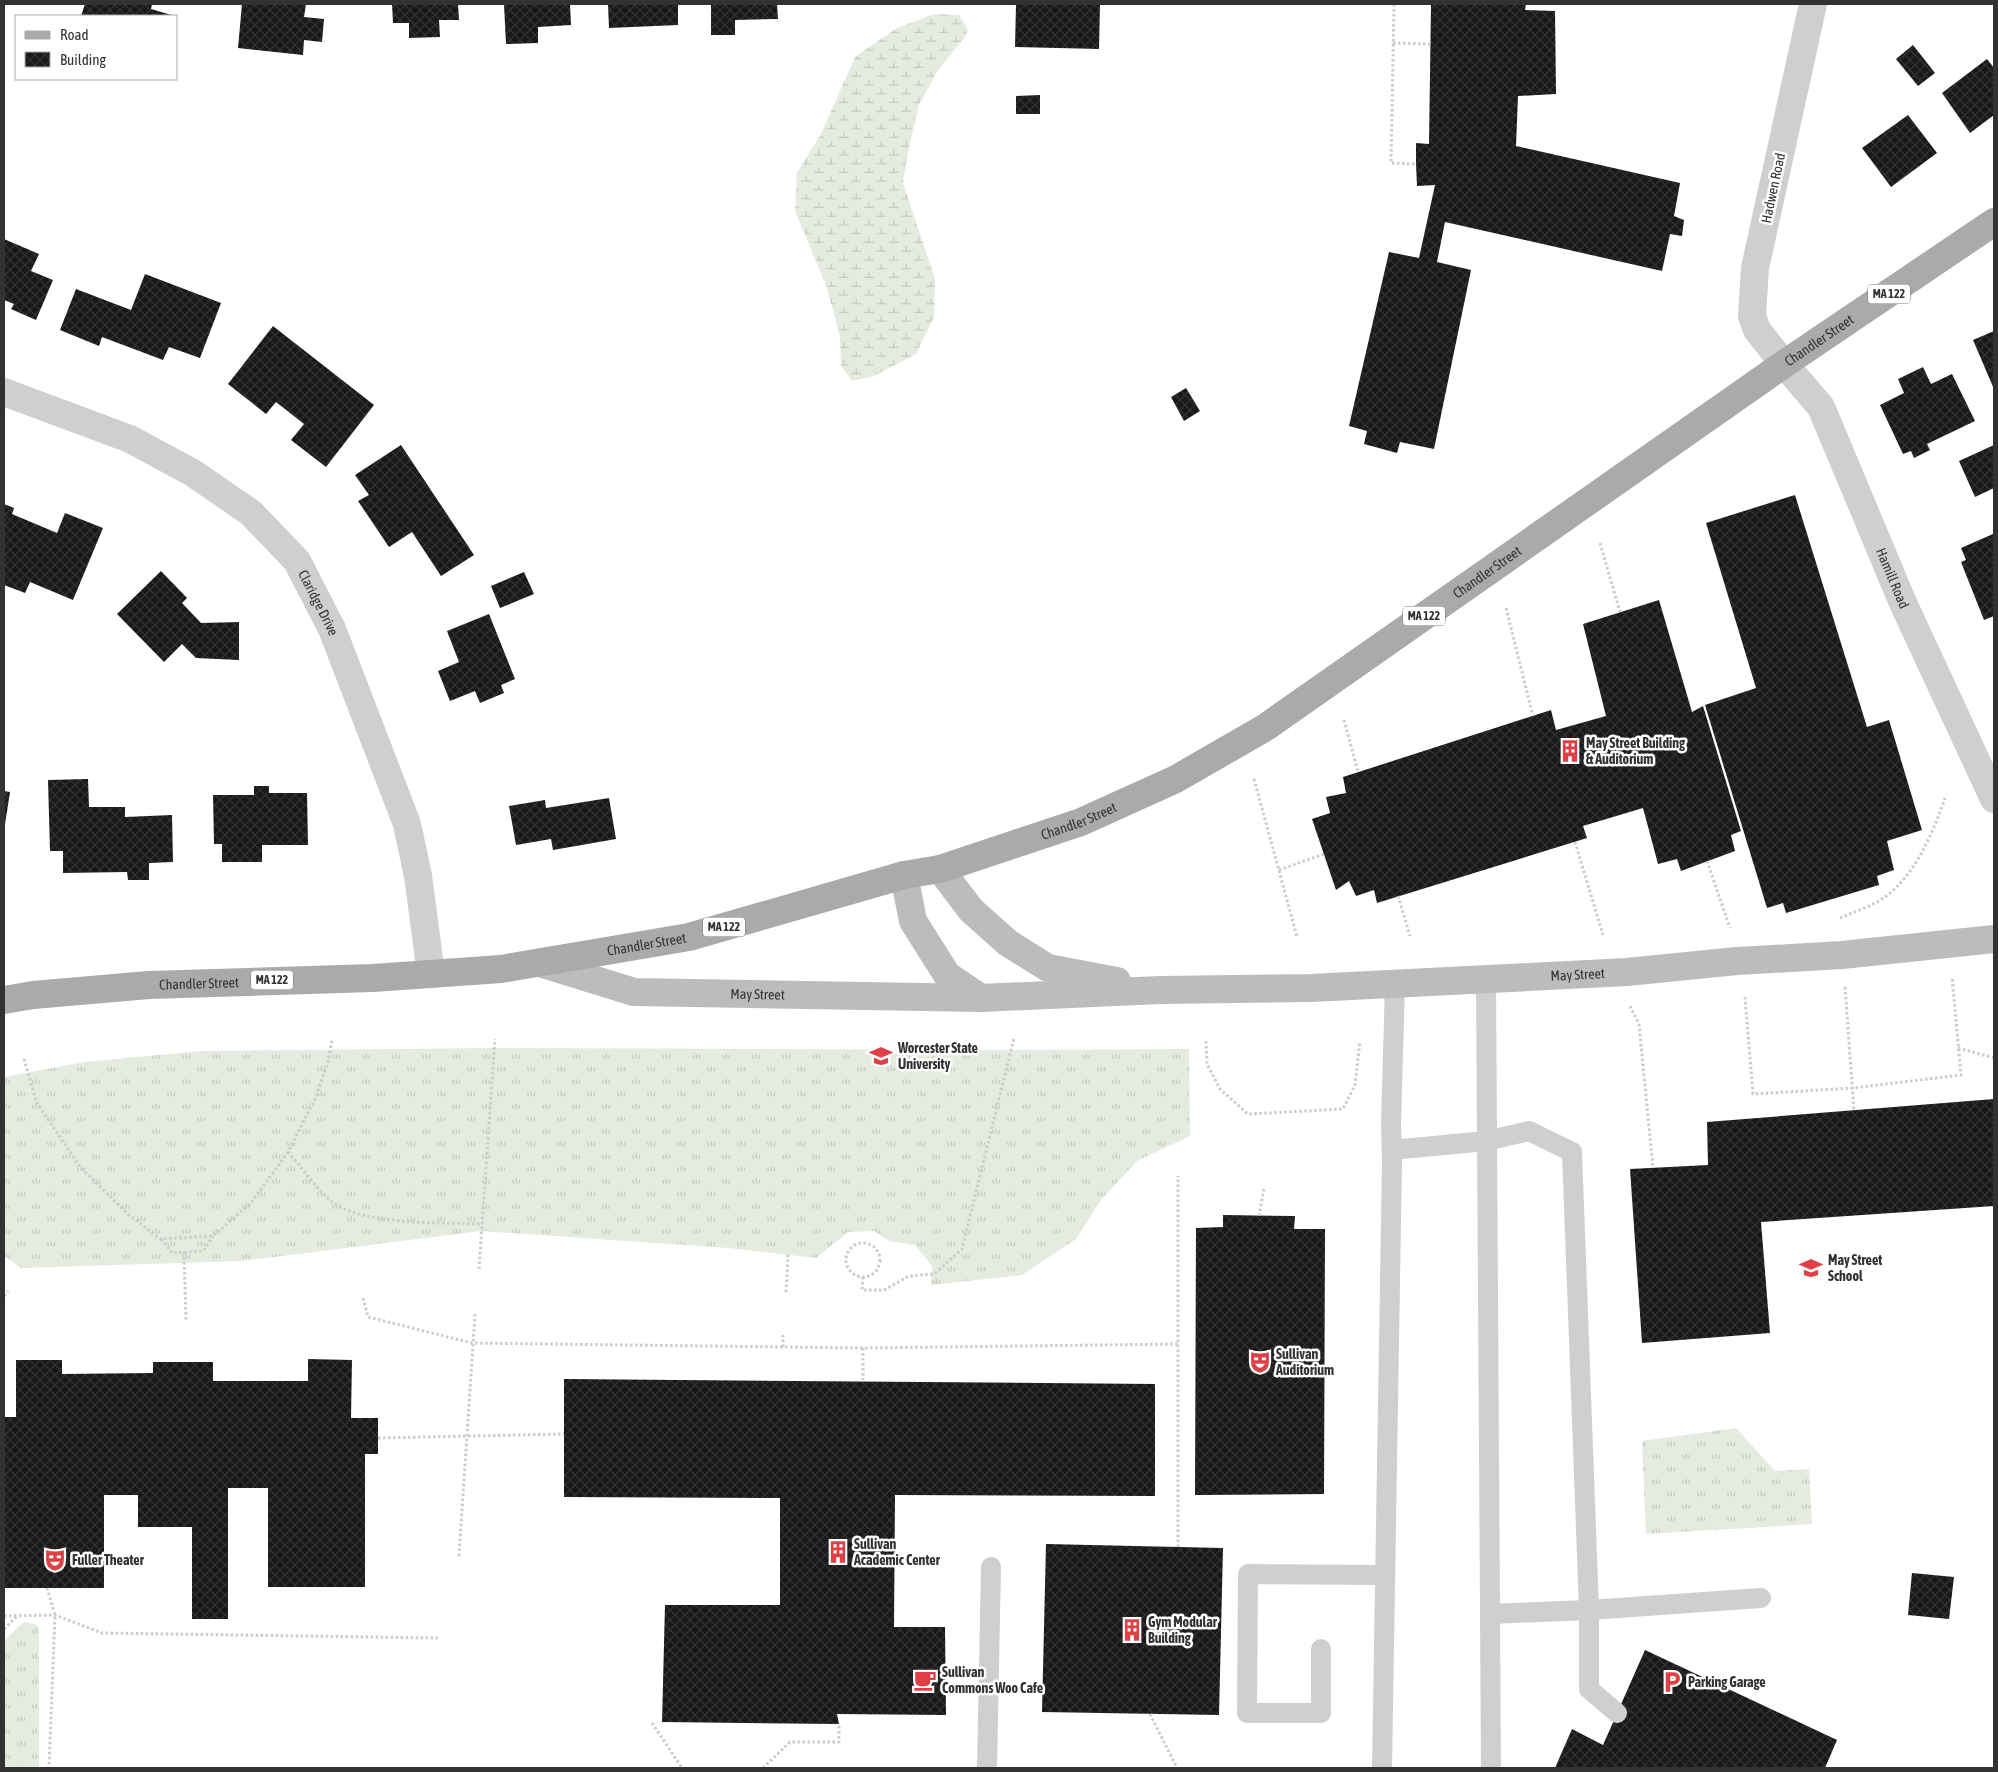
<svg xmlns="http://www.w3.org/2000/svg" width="1998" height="1772" viewBox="0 0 1998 1772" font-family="'Asap Condensed',sans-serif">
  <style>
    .grass { fill: url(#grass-tufts) }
    .wetland { fill: url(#wetland-marsh) }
    .building { fill: url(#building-cross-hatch) }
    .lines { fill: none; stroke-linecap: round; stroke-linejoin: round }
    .path { stroke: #ccc; stroke-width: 3; stroke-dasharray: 2.5 2.5; stroke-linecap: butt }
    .lane { stroke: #cfcfcf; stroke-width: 20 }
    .street { stroke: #cfcfcf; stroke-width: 28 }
    .secondary { stroke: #bcbcbc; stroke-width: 28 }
    .primary { stroke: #aaa; stroke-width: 28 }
    .labels { text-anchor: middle; stroke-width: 5; stroke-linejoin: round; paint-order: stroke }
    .shield { fill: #fff; stroke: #707070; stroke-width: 1 }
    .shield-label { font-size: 12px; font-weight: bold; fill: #323232 }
    .street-label { font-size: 14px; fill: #323232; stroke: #fff }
    .poi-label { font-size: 14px; font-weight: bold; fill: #323232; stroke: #fff; text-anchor: start }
  </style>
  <defs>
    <pattern id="grass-tufts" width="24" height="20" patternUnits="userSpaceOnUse" patternTransform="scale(1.25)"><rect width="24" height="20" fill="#e5ebdf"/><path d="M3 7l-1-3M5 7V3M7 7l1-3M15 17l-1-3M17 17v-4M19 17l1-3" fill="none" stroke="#c5cac0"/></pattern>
    <pattern id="wetland-marsh" width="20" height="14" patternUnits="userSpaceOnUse" patternTransform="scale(1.25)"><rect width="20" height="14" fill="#e5ebdf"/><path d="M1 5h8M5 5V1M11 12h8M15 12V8" fill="none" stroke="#c5cac0"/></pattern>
    <pattern id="building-cross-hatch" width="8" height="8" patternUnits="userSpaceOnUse" patternTransform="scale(1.25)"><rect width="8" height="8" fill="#191919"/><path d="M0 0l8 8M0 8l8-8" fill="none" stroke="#323232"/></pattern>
  </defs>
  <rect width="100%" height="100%" fill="#fff"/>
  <g class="grass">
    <path d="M494,1048L1011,1050L1189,1049L1190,1136L1137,1161L1101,1200L1076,1239L1022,1275L931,1285L932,1266L915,1245L889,1241L874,1231L848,1232L816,1258L728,1248L481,1231L242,1261L21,1268L4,1256V1077L84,1062L201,1051Z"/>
    <path d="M1736,1428L1775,1471L1809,1469L1812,1524L1646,1534L1642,1441Z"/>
    <path d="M24,1622L35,1624L39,1628V1768H4V1641L19,1626Z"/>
  </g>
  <path class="wetland" d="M934,14L959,15L968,30L965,37L938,70L919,105L908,152L903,183L935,279L934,317L916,354L874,376L852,381L841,366L840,336L826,285L795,211L797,173L821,134L855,57L897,28Z"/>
  <g class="building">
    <path d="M85,4H152L151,9L175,16H81Z"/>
    <path d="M242,4H306L304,17L324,19L322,42L304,40L303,55L238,48Z"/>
    <path d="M392,4H458L459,20H439L440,37L409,38V23H393Z"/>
    <path d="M504,4H570L571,25L538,27V43L506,44Z"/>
    <path d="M608,4H678V25L609,28Z"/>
    <path d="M711,4H777L778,19L735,20V35H711Z"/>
    <path d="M1016,4H1100L1099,49L1015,47Z"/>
    <path d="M1431,4H1526L1525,10L1555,11L1556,94L1518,96L1516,146L1680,183L1674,216L1684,220L1682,236L1670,234L1662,271L1445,222L1437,262L1471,270L1434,449L1400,442L1397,453L1364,444L1367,431L1349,426L1389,252L1419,258L1435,185L1417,186L1416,164V143L1429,144Z"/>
    <path d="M1913,45L1935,73L1918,86L1896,59Z"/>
    <path d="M1987,59L1994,68V115L1970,133L1942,93Z"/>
    <path d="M1040,95V114H1016V96Z"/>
    <path d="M1908,115L1937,153L1891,187L1862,148Z"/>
    <path d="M4,239L39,254L31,271L53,280L36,320L11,309L14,304L4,300Z"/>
    <path d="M145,274L221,303L200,358L169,347L163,360L102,337L99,346L60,330L76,289L131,310Z"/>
    <path d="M273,326L374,405L326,467L291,440L304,424L276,402L266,414L228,384Z"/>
    <path d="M1994,331V389L1973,340Z"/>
    <path d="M1923,367L1931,384L1952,374L1975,421L1927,444L1930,450L1914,458L1911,451L1903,454L1880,405L1904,393L1898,379Z"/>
    <path d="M1186,388L1200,411L1184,421L1171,397Z"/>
    <path d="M401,445L474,555L441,576L412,532L389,547L358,501L369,495L355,475Z"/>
    <path d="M1994,445V488L1975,497L1959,461Z"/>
    <path d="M1795,495L1867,727L1889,720L1922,830L1887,841L1894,870L1877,876L1879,885L1786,913L1783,903L1767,908L1705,705L1756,688L1706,523Z"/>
    <path d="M4,504L14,508L12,514L57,533L65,513L103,528L73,600L30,582L25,593L4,585Z"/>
    <path d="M1993,534L1994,616L1984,620L1961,562L1966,560L1961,548Z"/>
    <path d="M161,571L187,598L182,603L201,623L239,622V660L196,658L182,644L164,662L117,614Z"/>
    <path d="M524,572L534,594L500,608L491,586Z"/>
    <path d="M1659,600L1692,712L1703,706L1741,831L1731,835L1735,851L1681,871L1677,859L1658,864L1643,808L1583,826L1587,838L1377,903L1374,890L1356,896L1349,881L1336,890L1312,819L1330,813L1326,797L1346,793L1343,777L1551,710L1556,730L1606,716L1583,624Z"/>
    <path d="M489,614L515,679L501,685L504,693L480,703L475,691L450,701L438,671L459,662L447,631Z"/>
    <path d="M88,779L89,807H125V817L172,815L173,862L149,863V880H128L127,872L63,873V851H50L48,780Z"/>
    <path d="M254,786H269V793H307L308,845H262V862H222V844H214L213,795H254Z"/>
    <path d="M4,791L10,792L5,824H4Z"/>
    <path d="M609,798L616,839L553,850L551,839L516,845L509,806L545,800L546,808Z"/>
    <path d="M1994,1099V1206L1761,1222L1770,1333L1642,1343L1630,1169L1708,1165L1707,1122Z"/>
    <path d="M1223,1215L1295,1216L1294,1229H1325L1324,1494L1195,1495L1196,1228L1223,1227Z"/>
    <path d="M308,1359L352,1360L351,1418H378V1454H365V1587H268V1488H228V1619H192V1527H138V1495H104V1588H5L4,1417H16V1360H62V1374L153,1373V1362H213V1381H308Z"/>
    <path d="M564,1379L1155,1384V1496L895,1495L894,1627H945L946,1715L837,1714L839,1724L662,1722L665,1605H780V1498L564,1497Z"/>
    <path d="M1046,1544L1223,1548L1219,1715L1042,1712Z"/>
    <path d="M1912,1573L1954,1577L1949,1619L1908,1615Z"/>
    <path d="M1645,1650L1837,1740L1825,1768H1555L1572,1729L1603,1745Z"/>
  </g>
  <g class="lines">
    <g class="path">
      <path d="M1394,4L1391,163L1416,164"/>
      <path d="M1393,43L1431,44"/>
      <path d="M1600,543L1620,612"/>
      <path d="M1506,608L1533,716"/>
      <path d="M1344,720L1358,772"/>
      <path d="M1254,779L1297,937"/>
      <path d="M1575,842L1603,935"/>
      <path d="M1707,861L1730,928"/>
      <path d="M1279,870L1324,854"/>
      <path d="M1398,896L1410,936"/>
      <path d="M1840,918C1854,912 1870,907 1882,899C1915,877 1934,831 1946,795"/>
      <path d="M1845,987L1854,1111"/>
      <path d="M1745,997L1753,1094L1853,1088L1961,1075L1952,977"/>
      <path d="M1630,1006L1639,1024L1653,1168"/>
      <path d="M1206,1041L1207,1064L1220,1089L1248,1114L1343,1109L1355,1085L1360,1041"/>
      <path d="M1958,1048L1994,1058"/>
      <path d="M24,1059L37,1103L81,1168L128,1214L160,1239L213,1236L251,1203L288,1152L315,1099L328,1062L332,1040"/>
      <path d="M288,1152C300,1165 318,1191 331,1201C362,1226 442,1222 482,1224"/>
      <path d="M1259,1216L1264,1189"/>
      <path d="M161,1239L172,1253L203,1251L213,1236"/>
      <circle cx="863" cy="1260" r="17"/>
      <path d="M184,1252L186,1321"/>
      <path d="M479,1269L495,1039"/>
      <path d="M863,1277L862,1290H884L909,1276L934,1274L962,1249L1014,1038"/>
      <path d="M786,1292L788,1255"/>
      <path d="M4,1296L8,1291"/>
      <path d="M363,1298L368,1317L472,1343L863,1348L1178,1344"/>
      <path d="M783,1347V1335"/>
      <path d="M863,1348V1380"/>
      <path d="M378,1438L564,1434"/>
      <path d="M1178,1547V1176"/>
      <path d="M459,1556L475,1314"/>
      <path d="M47,1588L55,1615L49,1768"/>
      <path d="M4,1616L55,1615L102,1633L438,1638"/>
      <path d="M4,1629L17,1616"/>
      <path d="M1150,1714L1177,1768"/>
      <path d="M652,1723L682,1768"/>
      <path d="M763,1768L790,1742H839V1724"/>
    </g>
    <g class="lane">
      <path d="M1486,979L1491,1768"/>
      <path d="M1392,1150L1486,1141L1529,1131L1572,1152L1589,1610V1689L1617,1713"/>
      <path d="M1490,1614L1589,1610L1761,1598"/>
      <path d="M1321,1649V1713H1247L1248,1574L1385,1575"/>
      <path d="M987,1768L991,1567"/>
      <path d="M1382,1768L1392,1160L1391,1124L1395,983"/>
    </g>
    <g class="street">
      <path id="s1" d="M1813,4L1755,268L1752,316L1757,330L1784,364L1821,407L1903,603L1994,799"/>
      <path id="s2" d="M4,392L130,439L193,473L251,513L297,561L332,629L407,824L418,876L431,974"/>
    </g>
    <g class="secondary">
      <path d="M940,869L971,910L1008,943L1048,968L1117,981"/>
      <path id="s3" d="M904,875L913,921L947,975L981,998L1160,990L1311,988L1627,972L1737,961L1842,955L1994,939"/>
      <path id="s4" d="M540,963L634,992L981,998"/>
    </g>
    <path class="primary" id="s5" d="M4,1000L33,995L149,985L373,978L501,969L689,937L904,875L940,869L1081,822L1176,779L1266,727L1784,364L1994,222"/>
  </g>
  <defs>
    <symbol id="building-bare" viewBox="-9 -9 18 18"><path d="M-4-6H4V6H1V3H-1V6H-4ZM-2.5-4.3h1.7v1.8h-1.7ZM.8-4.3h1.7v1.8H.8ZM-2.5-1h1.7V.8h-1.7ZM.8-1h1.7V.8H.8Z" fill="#dd4146" stroke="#fff" stroke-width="2.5" paint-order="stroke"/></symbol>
    <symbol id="university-bare" viewBox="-9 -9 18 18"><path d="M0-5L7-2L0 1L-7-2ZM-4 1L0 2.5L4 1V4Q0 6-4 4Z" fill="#dd4146" stroke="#fff" stroke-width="2.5" paint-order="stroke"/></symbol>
    <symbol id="school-bare" viewBox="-9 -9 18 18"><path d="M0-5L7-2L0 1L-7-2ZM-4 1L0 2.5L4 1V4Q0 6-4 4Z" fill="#dd4146" stroke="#fff" stroke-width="2.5" paint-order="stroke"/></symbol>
    <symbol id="theatre-bare" viewBox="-9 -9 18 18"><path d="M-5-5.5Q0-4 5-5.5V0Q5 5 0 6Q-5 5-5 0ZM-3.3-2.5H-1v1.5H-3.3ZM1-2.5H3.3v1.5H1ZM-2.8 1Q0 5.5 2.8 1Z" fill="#dd4146" stroke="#fff" stroke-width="2.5" paint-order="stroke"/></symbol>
    <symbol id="cafe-bare" viewBox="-9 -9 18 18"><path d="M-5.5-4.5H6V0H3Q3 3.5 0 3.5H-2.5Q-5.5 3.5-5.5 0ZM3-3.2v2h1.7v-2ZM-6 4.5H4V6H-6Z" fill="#dd4146" stroke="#fff" stroke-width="2.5" paint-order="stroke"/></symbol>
    <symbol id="parking-bare" viewBox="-9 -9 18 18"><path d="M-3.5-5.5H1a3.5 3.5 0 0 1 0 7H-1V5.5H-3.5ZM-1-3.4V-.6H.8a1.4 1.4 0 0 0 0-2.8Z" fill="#dd4146" stroke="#fff" stroke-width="2.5" paint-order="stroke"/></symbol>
  </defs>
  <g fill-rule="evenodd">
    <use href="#building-bare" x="1554" y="735" width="32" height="32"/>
    <use href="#university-bare" x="865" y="1040" width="32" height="32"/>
    <use href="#school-bare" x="1795" y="1252" width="32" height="32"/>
    <use href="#theatre-bare" x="1244" y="1346" width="32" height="32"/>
    <use href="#building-bare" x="822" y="1536" width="32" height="32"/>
    <use href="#theatre-bare" x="39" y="1544" width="32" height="32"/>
    <use href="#building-bare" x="1116" y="1614" width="32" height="32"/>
    <use href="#cafe-bare" x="909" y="1664" width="32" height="32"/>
    <use href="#parking-bare" x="1656" y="1666" width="32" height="32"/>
  </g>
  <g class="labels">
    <g class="shield">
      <rect x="1868" y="284.5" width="42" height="19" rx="4"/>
      <rect x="1403" y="606.5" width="42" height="19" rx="4"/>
      <rect x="703" y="917.5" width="42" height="19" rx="4"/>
      <rect x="251" y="970.5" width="42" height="19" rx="4"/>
    </g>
    <g class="shield-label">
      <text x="1889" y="298">MA 122</text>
      <text x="1424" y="620">MA 122</text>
      <text x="724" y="931">MA 122</text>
      <text x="272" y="984">MA 122</text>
    </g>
    <g class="street-label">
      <text transform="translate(1773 188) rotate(-78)" y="5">Hadwen Road</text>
      <text dy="5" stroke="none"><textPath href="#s5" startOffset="1981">Chandler Street</textPath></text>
      <text dy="5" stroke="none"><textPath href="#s5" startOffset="1576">Chandler Street</textPath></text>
      <text dy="5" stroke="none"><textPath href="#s1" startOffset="619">Hamill Road</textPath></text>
      <text dy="5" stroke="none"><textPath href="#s2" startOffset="390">Claridge Drive</textPath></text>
      <text dy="5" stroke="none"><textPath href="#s5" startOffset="1096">Chandler Street</textPath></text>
      <text dy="5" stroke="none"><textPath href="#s5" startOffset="646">Chandler Street</textPath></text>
      <text dy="5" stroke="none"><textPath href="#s3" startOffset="749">May Street</textPath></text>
      <text dy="5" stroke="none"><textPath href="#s5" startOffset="196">Chandler Street</textPath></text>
      <text dy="5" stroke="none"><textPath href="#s4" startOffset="222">May Street</textPath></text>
    </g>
    <g class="poi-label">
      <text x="1586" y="748">May Street Building<tspan x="1586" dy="16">&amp; Auditorium</tspan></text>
      <text x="898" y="1053">Worcester State<tspan x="898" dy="16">University</tspan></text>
      <text x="1828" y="1265">May Street<tspan x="1828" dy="16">School</tspan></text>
      <text x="1276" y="1359">Sullivan<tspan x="1276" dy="16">Auditorium</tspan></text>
      <text x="854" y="1549">Sullivan<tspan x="854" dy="16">Academic Center</tspan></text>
      <text x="72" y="1565">Fuller Theater</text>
      <text x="1148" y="1627">Gym Modular<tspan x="1148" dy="16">Building</tspan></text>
      <text x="942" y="1677">Sullivan<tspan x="942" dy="16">Commons Woo Cafe</tspan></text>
      <text x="1688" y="1687">Parking Garage</text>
    </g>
  </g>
  <rect width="1998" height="1772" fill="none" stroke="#323232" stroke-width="10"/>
  <rect x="15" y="15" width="162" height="65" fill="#ffffff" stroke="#adadad"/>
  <rect x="25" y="31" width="25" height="8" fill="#aaaaaa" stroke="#adadad"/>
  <text x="60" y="40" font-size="15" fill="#323232">Road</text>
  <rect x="25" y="52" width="25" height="15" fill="url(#building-cross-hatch)" stroke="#adadad"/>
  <text x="60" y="65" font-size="15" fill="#323232">Building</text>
</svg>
